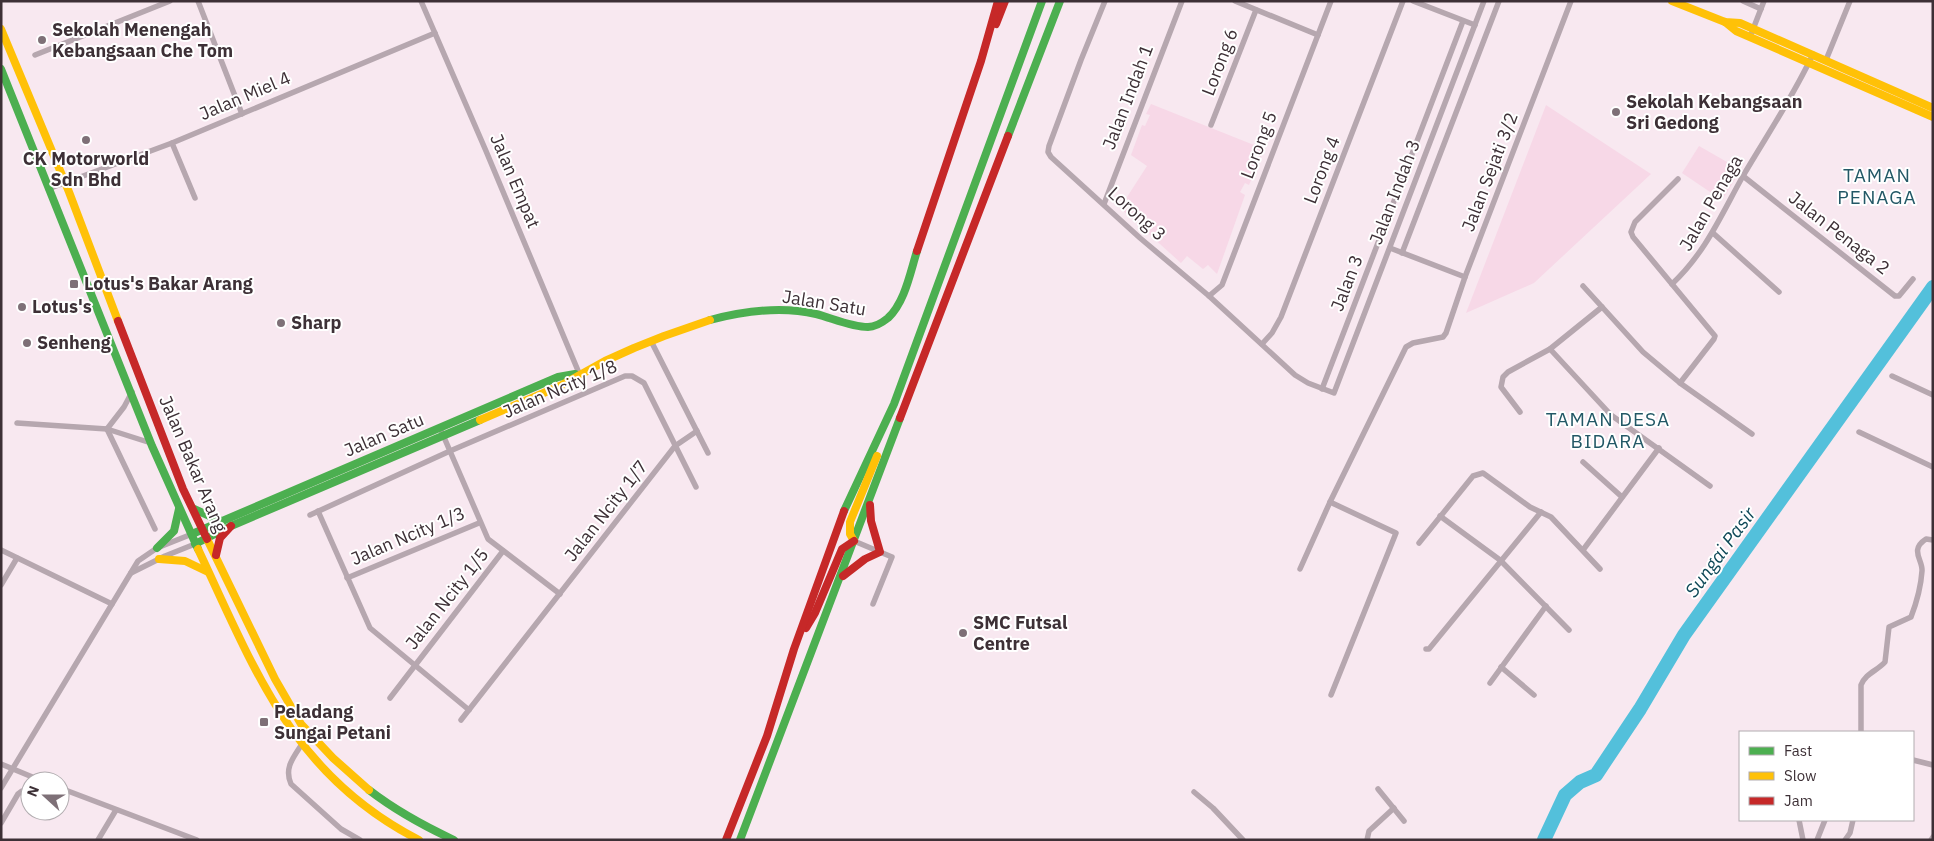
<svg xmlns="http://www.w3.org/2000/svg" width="1934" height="841" viewBox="0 0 1934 841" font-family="'IBM Plex Sans',sans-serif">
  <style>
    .green { fill: #f7d8e7 }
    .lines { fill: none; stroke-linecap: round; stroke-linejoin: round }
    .river { stroke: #53c0db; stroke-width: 14 }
    .street { stroke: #b6a7af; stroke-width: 5.5 }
    .fast { stroke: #4caf50; stroke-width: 8 }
    .slow { stroke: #ffc107; stroke-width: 8 }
    .jam { stroke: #c62828; stroke-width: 8 }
    .poi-dot { fill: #7e7077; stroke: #fff; stroke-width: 2 }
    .labels { text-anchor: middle; stroke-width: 4; stroke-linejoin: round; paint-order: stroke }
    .poi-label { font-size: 18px; font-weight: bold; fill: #3d3036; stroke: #fff; text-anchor: start }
    .street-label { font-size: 18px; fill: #3d3036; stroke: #fff }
    .neighbourhood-label { font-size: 19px; letter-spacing: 1px; fill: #235866; stroke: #fff }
    .water-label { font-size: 19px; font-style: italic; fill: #0f4958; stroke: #fff }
  </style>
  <rect width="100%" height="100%" fill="#f8e8f0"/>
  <g class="green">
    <path d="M1151,104L1264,149L1249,185L1245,183L1240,192L1245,195L1217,274L1208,265L1203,269L1187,256L1181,263L1120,208L1147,166L1131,155L1142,125L1145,126L1150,115L1146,114Z"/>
    <path d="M1546,105L1651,174L1534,283L1466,313Z"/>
    <path d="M1699,146L1741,170L1722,200L1682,173Z"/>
  </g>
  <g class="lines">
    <path class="river" d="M1544,840L1565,795L1580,782L1596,775L1640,709L1684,635L1933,287"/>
    <g class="street">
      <path d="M198,1L242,114"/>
      <path d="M421,1L486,151L579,373"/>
      <path d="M1105,1L1081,60L1049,146L1048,152L1051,157L1140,238L1209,296L1295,375L1308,383L1334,393L1484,1"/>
      <path d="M1235,1L1318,35"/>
      <path d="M1413,1L1475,25"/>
      <path d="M1743,1L1761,9"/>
      <path d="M1750,37L1764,1"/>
      <path d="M35,55L170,1"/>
      <path d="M1826,60L1850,1"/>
      <path d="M1211,125L1256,10"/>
      <path d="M172,143L195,198"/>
      <path d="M1743,176L1895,296H1899L1913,279"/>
      <path d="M1678,179L1635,222L1631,232L1633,237L1715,336L1714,339L1680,383L1752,434"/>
      <path d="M48,189L172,143L435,33"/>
      <path d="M1104,204L1182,1"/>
      <path d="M1713,233L1779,292"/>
      <path d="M1390,248L1465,277L1571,1"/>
      <path d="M1402,253L1499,1"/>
      <path d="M1672,284C1706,252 1721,215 1743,176C1767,135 1793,97 1813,54"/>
      <path d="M1583,286L1643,352L1680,383"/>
      <path d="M1209,296L1222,285L1331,1"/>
      <path d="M651,341L708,453"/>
      <path d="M1262,344L1272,333L1281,317L1403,1"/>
      <path d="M1550,349L1611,415L1710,486"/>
      <path d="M1892,376L1933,395"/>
      <path d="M1322,389L1463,21"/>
      <path d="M1520,412L1501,387L1503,377L1508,372L1550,349L1602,307"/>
      <path d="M17,423L107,429L151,443"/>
      <path d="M440,428L488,539L560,594"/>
      <path d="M107,429L155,529"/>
      <path d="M107,429L124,407L132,392"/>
      <path d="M1859,432L1933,467"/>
      <path d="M1583,462L1622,497"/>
      <path d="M1330,502L1396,533L1331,695"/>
      <path d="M318,511L370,628L469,710"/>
      <path d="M310,515L450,451L625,376H632L644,383L696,487"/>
      <path d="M1440,516L1500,560L1569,630"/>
      <path d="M854,541L892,557L873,604"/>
      <path d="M1419,543L1473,476L1483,473L1530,507L1551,517L1600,569"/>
      <path d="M1,550L112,604"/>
      <path d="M1583,550L1659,448"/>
      <path d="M1300,569L1330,502L1406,347L1413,343L1443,337L1446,333L1465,277"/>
      <path d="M131,573L165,556L195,544"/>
      <path d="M347,578L479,523"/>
      <path d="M1,585L17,558"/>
      <path d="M1426,649H1429L1541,512"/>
      <path d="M1501,667L1534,695"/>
      <path d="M1490,683L1546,606"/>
      <path d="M390,698L503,551"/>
      <path d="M461,720L675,446L697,431"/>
      <path d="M1861,732V685C1866,673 1877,671 1885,662L1889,627L1911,617C1916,604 1921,586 1922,571C1923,560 1909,550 1926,539L1933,540"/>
      <path d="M302,744C293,758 284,768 291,784L341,829L360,840"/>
      <path d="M1913,760L1933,765"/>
      <path d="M1,764L42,781"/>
      <path d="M1,788L138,561L157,548L192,534"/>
      <path d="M60,788L197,840"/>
      <path d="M1378,789L1404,821"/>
      <path d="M1194,792L1213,808L1243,840"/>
      <path d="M1799,820L1803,840"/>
      <path d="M1,823L18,794L22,791H30"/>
      <path d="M98,840L116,810"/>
      <path d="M1367,840L1369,831L1394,808"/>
      <path d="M1817,840L1825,820"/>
      <path d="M1845,840L1850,833L1853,820"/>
      <path d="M1931,840L1933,837"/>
    </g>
    <g class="fast">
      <path d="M1,69L152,446L198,549"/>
      <path d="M1008,136L1060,1"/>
      <path d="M710,320C744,311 781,306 816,314C832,318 851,327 868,327C875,327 883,322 888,318C905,302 910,273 917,251"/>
      <path d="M194,509L221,521"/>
      <path d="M844,511L894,404L1042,1"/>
      <path d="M192,534L558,377L575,374"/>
      <path d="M195,544L231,526L480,420"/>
      <path d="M157,548L174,531L179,509"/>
      <path d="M369,790C395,810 424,826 454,840"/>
      <path d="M740,840L900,418"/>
    </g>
    <g class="slow">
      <path d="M1672,1L1725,22L1740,23L1933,108"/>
      <path d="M1725,22L1736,31L1933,117"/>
      <path d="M1,29L69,192L118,321"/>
      <path d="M480,420L560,386L605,361L634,348L664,336L710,320"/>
      <path d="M207,539L275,679L301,724L333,758L369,790"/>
      <path d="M854,541L850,534V522L877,456"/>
      <path d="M198,549C255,670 292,775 419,840"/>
      <path d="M159,559L185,561L208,572"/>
    </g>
    <g class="jam">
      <path d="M996,24L1005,1"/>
      <path d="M917,251L981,61L998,1"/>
      <path d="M118,321L183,489L207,539"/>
      <path d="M900,418L1008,136"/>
      <path d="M216,555L220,538L231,526"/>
      <path d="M843,576L865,559L880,552L871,521L870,505"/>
      <path d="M806,628L815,613L842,549L854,541"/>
      <path d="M726,840L767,736L794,649L844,511"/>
    </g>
  </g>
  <g class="poi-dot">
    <circle cx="42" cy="40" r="5"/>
    <circle cx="1616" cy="112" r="5"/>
    <circle cx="86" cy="140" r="5"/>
    <rect x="69" y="279" width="10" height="10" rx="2.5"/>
    <circle cx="22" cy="307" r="5"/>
    <circle cx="281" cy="323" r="5"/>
    <circle cx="27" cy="343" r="5"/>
    <circle cx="963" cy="633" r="5"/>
    <rect x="259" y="717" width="10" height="10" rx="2.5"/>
  </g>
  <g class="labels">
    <g class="poi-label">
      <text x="52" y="36">Sekolah Menengah<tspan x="52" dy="21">Kebangsaan Che Tom</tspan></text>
      <text x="1626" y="108">Sekolah Kebangsaan<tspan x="1626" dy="21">Sri Gedong</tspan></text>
      <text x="86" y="165" text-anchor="middle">CK Motorworld<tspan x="86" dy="21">Sdn Bhd</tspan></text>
      <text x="84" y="290">Lotus's Bakar Arang</text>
      <text x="32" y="313">Lotus's</text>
      <text x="291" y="329">Sharp</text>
      <text x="37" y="349">Senheng</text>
      <text x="973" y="629">SMC Futsal<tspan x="973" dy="21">Centre</tspan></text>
      <text x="274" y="718">Peladang<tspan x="274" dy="21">Sungai Petani</tspan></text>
    </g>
    <g class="street-label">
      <text transform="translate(1220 62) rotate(-69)" y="6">Lorong 6</text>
      <text transform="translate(245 96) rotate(-23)" y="6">Jalan Miel 4</text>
      <text transform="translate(1128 97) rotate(-69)" y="6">Jalan Indah 1</text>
      <text transform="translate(1259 145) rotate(-69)" y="6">Lorong 5</text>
      <text transform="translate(1322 170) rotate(-69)" y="6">Lorong 4</text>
      <text transform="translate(1490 172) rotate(-69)" y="6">Jalan Sejati 3/2</text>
      <text transform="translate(515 181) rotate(67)" y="6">Jalan Empat</text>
      <text transform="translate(1395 192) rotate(-69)" y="6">Jalan Indah 3</text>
      <text transform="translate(1711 203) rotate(-60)" y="6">Jalan Penaga</text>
      <text transform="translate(1137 214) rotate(42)" y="6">Lorong 3</text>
      <text transform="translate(1839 233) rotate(38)" y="6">Jalan Penaga 2</text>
      <text transform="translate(1347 283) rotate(-69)" y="6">Jalan 3</text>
      <text transform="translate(824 303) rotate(9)" y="6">Jalan Satu</text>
      <text transform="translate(560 389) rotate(-23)" y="6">Jalan Ncity 1/8</text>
      <text transform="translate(384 435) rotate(-23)" y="6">Jalan Satu</text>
      <text transform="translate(193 464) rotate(67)" y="6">Jalan Bakar Arang</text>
      <text transform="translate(606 511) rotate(-52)" y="6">Jalan Ncity 1/7</text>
      <text transform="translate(408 536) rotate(-23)" y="6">Jalan Ncity 1/3</text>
      <text transform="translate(447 599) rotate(-52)" y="6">Jalan Ncity 1/5</text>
    </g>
    <g class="neighbourhood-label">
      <text x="1877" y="182">TAMAN<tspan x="1877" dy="22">PENAGA</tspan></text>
      <text x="1608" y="426">TAMAN DESA<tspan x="1608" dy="22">BIDARA</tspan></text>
    </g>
    <g class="water-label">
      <text transform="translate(1720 552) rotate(-54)" y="7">Sungai Pasir</text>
    </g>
  </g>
  <rect width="1934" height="841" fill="none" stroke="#3d3036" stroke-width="5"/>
  <rect x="1739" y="731" width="175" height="90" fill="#ffffff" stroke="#b1acaf"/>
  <rect x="1749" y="747" width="25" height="8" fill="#4caf50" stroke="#b1acaf"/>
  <text x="1784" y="756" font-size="15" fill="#3d3036">Fast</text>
  <rect x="1749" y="772" width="25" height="8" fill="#ffc107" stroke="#b1acaf"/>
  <text x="1784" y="781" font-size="15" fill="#3d3036">Slow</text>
  <rect x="1749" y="797" width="25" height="8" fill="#c62828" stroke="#b1acaf"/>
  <text x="1784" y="806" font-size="15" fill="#3d3036">Jam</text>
  <g transform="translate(45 796) rotate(291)"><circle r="24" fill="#ffffff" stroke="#b1acaf"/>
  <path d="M0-4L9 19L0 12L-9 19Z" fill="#7e7077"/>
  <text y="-8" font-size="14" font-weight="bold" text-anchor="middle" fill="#3d3036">N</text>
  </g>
</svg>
